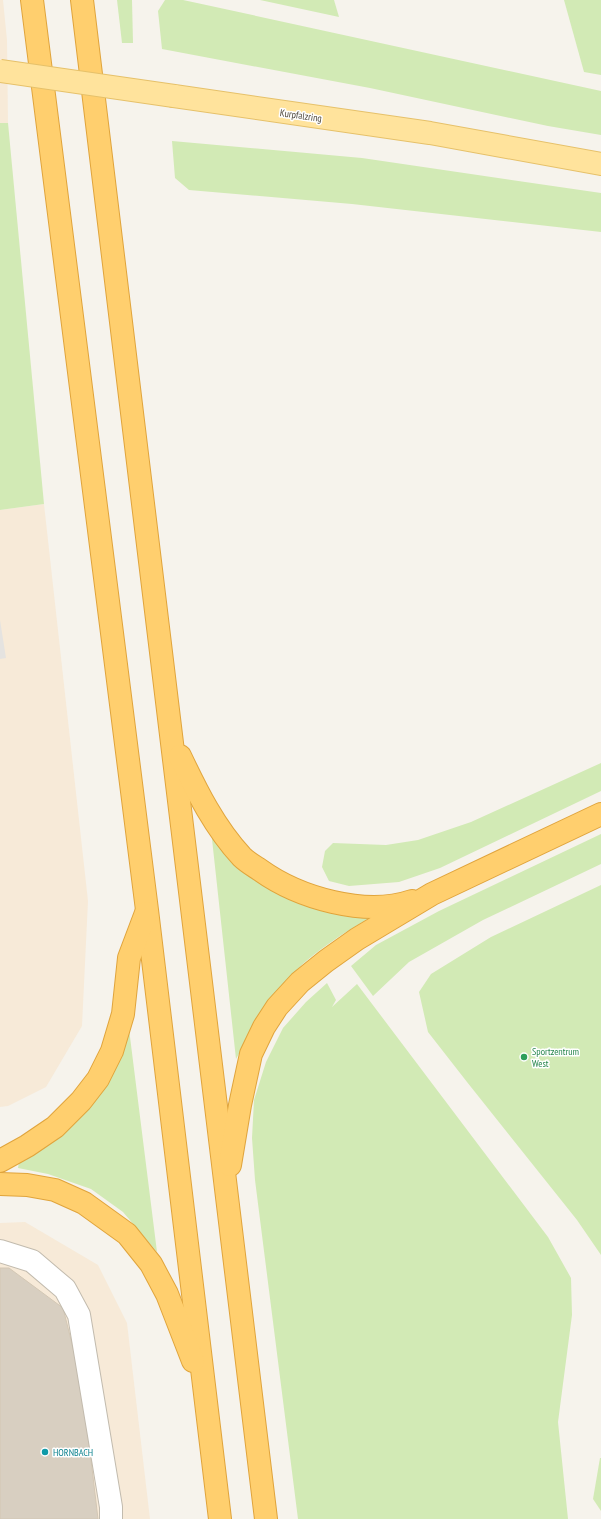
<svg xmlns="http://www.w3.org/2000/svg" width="601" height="1519" viewBox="0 0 601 1519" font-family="'PT Sans Narrow',sans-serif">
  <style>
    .commercial { fill: #f7ead8 }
    .green { fill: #d2eab5 }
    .parking { fill: #e5e3e0 }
    .building { fill: #d8cfc1; stroke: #d3c7b4 }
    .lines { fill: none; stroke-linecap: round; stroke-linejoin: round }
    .minor-casing { stroke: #c2bbae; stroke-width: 24 }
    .major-casing { stroke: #e6c16a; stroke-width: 24 }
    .highway-casing { stroke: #e0a43c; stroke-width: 24 }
    .minor { stroke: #fff; stroke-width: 22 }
    .major { stroke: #ffe39c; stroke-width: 22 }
    .highway { stroke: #ffcf6e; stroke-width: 22 }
    .major-bridge-casing { stroke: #e6c16a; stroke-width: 24; stroke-linecap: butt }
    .major-bridge { stroke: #ffe39c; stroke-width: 22 }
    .leisure-dot { fill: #2e9e5b; stroke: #fff; stroke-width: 1.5 }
    .culture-dot { fill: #0f9aa8; stroke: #fff; stroke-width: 1.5 }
    .labels { text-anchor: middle; stroke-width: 3; stroke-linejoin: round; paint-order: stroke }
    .street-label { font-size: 10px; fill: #4b4439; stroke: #fff }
    .leisure-label { font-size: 10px; fill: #27864d; stroke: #fff; text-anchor: start }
    .culture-label { font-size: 10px; fill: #0d838f; stroke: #fff; text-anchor: start }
  </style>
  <rect width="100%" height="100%" fill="#f6f3ec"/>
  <g class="commercial">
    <path d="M0,0H3L7,40L8,123H0Z"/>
    <path d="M44,504L88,901L82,1026L46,1087L8,1106L0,1107V510Z"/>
    <path d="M25,1222L98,1265L127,1323L150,1519H0V1223Z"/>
  </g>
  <g class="green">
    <path d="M117,0H132L133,43H122Z"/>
    <path d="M165,0H183L197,3L601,91V135L548,126L370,88L162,49L158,11Z"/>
    <path d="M260,0H334L339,17Z"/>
    <path d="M564,0H601V75L584,72Z"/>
    <path d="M0,123H8L44,504L0,510Z"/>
    <path d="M172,141L362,158L601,193V232L352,204L189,190L175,178Z"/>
    <path d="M601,763V791L440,868L399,882L349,886L329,881L322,867L325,851L333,843L386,845L418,840L471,822Z"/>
    <path d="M211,830L236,861L264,886L302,905L350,913L376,914C344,933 308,954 284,984C265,1006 251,1033 236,1059Z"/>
    <path d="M601,834V864L483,920L409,962L373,996L351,966L376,945L439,911Z"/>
    <path d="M601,885V1255L577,1220L467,1082L428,1032L419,992L431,974L491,937Z"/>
    <path d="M327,983L336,1000L332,1007L357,984L548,1237L571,1278L572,1315L558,1422L568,1519H298L255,1180L252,1138L254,1100L266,1062L283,1028L306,1002Z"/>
    <path d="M129,1029L157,1252L123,1212L91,1189L48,1174L18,1168L20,1157Z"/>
    <path d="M600,1458H601V1511L593,1499Z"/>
  </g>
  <path class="parking" d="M0,620L6,658L0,659Z"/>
  <path class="building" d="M0,1268H9L63,1308L82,1384L98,1519H0Z"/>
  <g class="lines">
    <defs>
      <path id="minor" d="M0,1251L32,1261L65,1289L79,1315L111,1507V1519"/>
      <path id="major" d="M174,96L430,133L601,164"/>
      <g id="highway">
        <path d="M32,0L147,910L220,1519"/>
        <path d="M82,0L266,1519"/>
        <path d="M180,756C197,792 215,828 242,857C247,862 254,866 260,870C299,898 365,917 412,901"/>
        <path d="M0,1161L27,1146L55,1127L81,1101L98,1079L112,1051L123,1014L129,958L146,913"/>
        <path d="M230,1165L240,1105L251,1054L264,1027L277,1007L300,982L326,961L357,939L432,894L601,814"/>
        <path d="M0,1184L27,1185L55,1190L84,1203L127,1234L151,1264L167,1294L193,1361"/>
      </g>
    </defs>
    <use href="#minor" class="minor-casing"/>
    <use href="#major" class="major-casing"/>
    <use href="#highway" class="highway-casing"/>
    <use href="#minor" class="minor"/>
    <use href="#major" class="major"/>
    <use href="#highway" class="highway"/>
    <defs>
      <path id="major-bridge" d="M0,71L174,96"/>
    </defs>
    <use href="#major-bridge" class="major-bridge-casing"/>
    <use href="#major-bridge" class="major-bridge"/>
  </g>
  <circle class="leisure-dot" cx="524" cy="1057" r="4"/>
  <circle class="culture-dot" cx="45" cy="1452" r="4"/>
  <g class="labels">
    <g class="street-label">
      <text transform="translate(301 115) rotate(8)" y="4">Kurpfalzring</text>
    </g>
    <g class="leisure-label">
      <text x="532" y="1055">Sportzentrum<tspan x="532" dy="12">West</tspan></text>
    </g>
    <g class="culture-label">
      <text x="53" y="1456">HORNBACH</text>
    </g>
  </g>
</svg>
